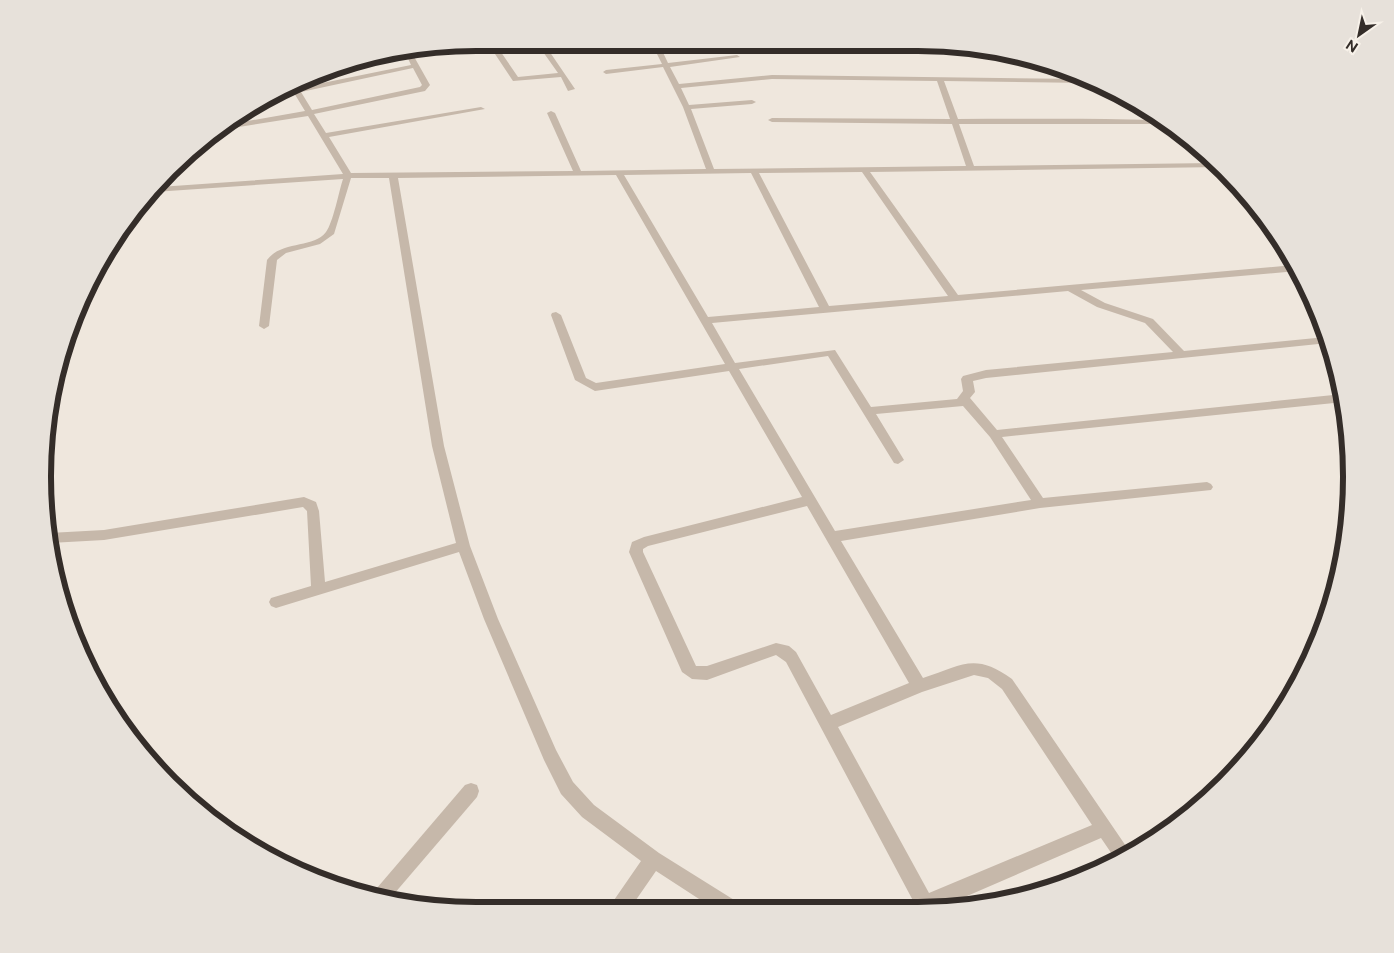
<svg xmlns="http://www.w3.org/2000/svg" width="1394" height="953" viewBox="0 0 1394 953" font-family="'Public Sans',sans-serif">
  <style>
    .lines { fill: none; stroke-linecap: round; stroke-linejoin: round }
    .lane { fill: #c6b8aa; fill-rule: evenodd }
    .street { fill: #c6b8aa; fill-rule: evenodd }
    .rim { fill: none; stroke: #342d29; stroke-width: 6 }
  </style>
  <rect width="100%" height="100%" fill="#efe7dd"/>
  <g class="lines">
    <path class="lane" d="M117,239H124L125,241L121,243H114Z"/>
    <g class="street">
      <path d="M487,42H494L518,77L558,73L536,42H543L575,89L568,91L561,77L513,81Z"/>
      <path d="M651,42H658L668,63L737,55L740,57L670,67L679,84L772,75L1084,79L1092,81L1089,83L944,81L958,119C1023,119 1089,118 1155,120L1161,124H959L974,166L1215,163L1221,167L870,172L958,295L1294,265L1297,271L1081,290L1105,303L1153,319L1184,351L1326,337L1328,343L986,378L973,381L975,392L970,398L997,430L1343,394L1344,402L1002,437L1043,498L1207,482L1211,484L1213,487L1211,490L1040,508L841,541L923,678C962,665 975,652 1012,679L1130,852L1116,860L1101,838L937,909L918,910L786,662L776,655L707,680L692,679L682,672L629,552L632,542L644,537L802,497L729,371L595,391L575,380L551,315L552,313L556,312L561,315L586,378L596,383L725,364L616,175L398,178L444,446L470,546L498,619L556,750L573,782L594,805L659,853L739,903L741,910H716L656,871L629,910H610L612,903L641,861L582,817L561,794L544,760L484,619L459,552L276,608L271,606L269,602L271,598L311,586L307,511L303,507L104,540L50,543L49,533L104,530L304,497L316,502L319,511L325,582L456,543L432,446L389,178H351L334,234L320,244L286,253L277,260L269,326L264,329L259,326L267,260C282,240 313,249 326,232C333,223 339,191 343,179L154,192L159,187L343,174L308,116L220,130L225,125L305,111L291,88L297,86L298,88L411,65L406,54L412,53L430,85L425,91L314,114L326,133L481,107L485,109L329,137L351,173L573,171L547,113L551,111L555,113L581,171L706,169L683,107L663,67L606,74L603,72L606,70L662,64ZM413,68L422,85L420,87L312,110L301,92ZM772,79L937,81L950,119L772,118L768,120L772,122L952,124L966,166L714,169L691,109L752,104L756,102L752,100L689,105L681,88ZM862,172L948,296L829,306L759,173ZM751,173L819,307L708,317L624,175ZM1068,291L1097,307L1145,323L1173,352L986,370L963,376L961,379L963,391L957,399L871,407L835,350L735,363L712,323ZM828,356L894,463L898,464L904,460L876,414L963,406L990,437L1031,500L835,531L739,369ZM807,506L909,683L831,715L796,652L789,646L776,643L707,666H696L643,552V549L648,546ZM974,675L988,678L1002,689L1092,825L929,893L838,727L922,692Z"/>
      <path d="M918,42L934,44L931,46L757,45L754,43Z"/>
      <path d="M471,783L477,785L479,791L477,797L388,901L371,895L465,785Z"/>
    </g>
  </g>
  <path d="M0 0H1394V953H0ZM476 51H918A425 425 0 0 1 1343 476V477A425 425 0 0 1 918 902H476A425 425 0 0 1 51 477V476A425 425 0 0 1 476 51Z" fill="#e7e1da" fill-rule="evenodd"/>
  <path class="rim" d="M476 51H918A425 425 0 0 1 1343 476V477A425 425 0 0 1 918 902H476A425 425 0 0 1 51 477V476A425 425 0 0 1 476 51Z"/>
  <g transform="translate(1359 35) rotate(213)" stroke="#f7f1e9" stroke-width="4" paint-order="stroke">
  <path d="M0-4L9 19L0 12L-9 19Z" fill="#342d29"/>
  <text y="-8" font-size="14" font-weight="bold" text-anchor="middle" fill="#342d29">N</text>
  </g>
</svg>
